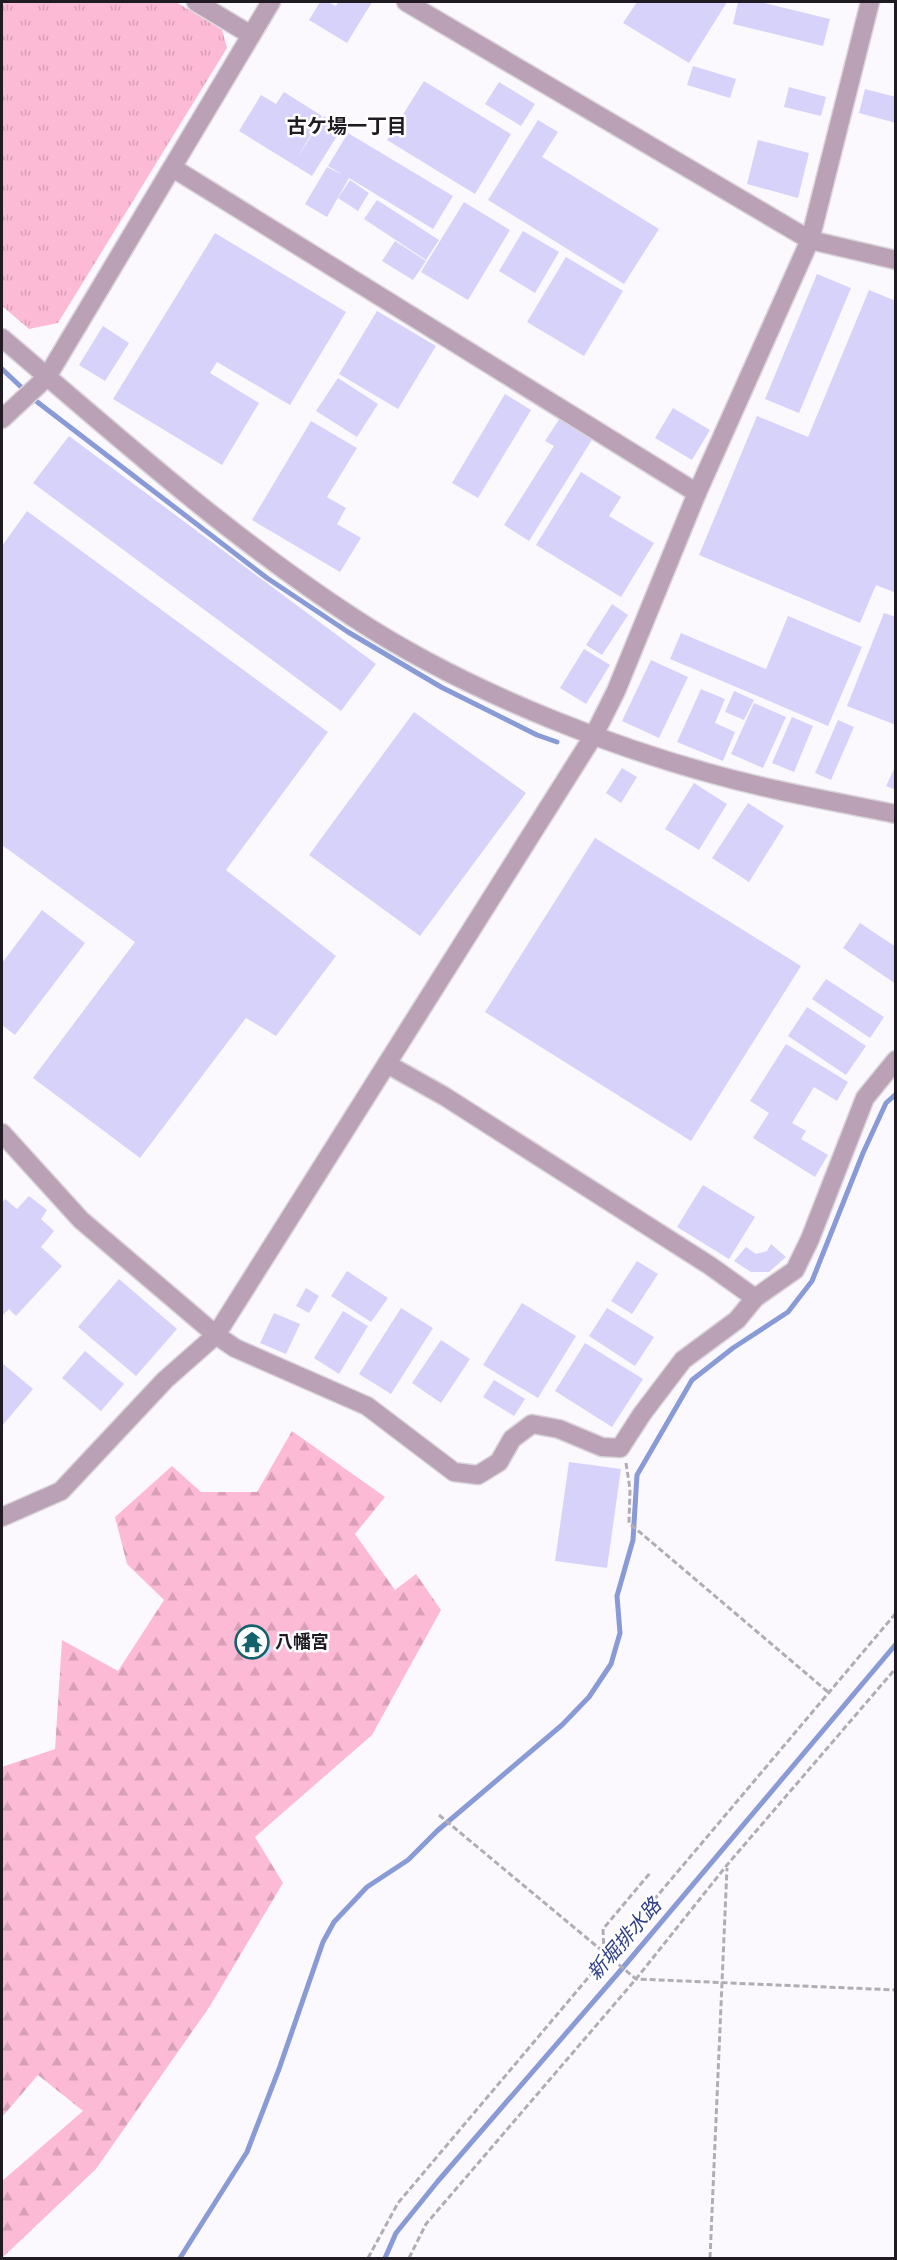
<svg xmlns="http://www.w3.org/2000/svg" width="897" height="2260" viewBox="0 0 897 2260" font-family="Signika,'Noto Sans JP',sans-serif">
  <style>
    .forest { fill: url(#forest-firs) }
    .park { fill: url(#park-tufts) }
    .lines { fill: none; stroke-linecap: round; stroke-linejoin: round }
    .stream { stroke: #889bd7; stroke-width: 5 }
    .building { fill: #d7d2fa }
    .minor-casing { stroke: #d9d5db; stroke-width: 21 }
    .path { stroke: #b1adb3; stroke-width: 3; stroke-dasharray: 6 3; stroke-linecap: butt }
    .minor { stroke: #bba1b6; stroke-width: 18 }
    .labels { text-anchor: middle; stroke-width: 5; stroke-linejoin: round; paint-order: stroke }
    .poi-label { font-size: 18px; font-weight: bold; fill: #201b23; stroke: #fff; text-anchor: start }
    .neighbourhood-label { font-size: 20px; font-weight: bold; fill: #201b23; stroke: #fff }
    .water-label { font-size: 20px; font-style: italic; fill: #2f3f87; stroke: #fff }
  </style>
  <defs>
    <pattern id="forest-firs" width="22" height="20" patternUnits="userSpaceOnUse" patternTransform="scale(1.5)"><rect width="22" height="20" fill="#fdbad4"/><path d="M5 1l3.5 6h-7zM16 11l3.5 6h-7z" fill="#d99fb6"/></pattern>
    <pattern id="park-tufts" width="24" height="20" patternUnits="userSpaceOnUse" patternTransform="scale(1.5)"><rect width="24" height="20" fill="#fdbad4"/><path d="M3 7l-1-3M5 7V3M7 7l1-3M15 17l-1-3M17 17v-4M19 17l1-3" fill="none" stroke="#d99fb6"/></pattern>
  </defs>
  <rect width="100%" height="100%" fill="#fcf9fe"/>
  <path class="forest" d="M292,1431L385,1497L355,1534L395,1590L416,1574L441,1610L372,1735L255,1837L283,1883L210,2006L96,2169L2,2258V2181L83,2111L38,2075L2,2117V1767L55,1749L62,1640L118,1671L164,1600L127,1564L115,1517L172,1466L201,1492H257Z"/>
  <path class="park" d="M2,2H176L222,30L227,48L58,323L29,329L2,306Z"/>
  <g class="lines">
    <g class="stream">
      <path d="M2,369L36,401L267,578L348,632L441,687L537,735L557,742"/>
      <path d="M180,2258L247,2152L279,2069L323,1942L334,1922L367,1887L408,1860L437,1831L562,1725L589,1697L611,1664L620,1633L617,1596L633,1540L637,1475L692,1380L733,1348L788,1312L812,1281L863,1153L886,1103L896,1094"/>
      <path d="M385,2258L396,2233L438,2181L620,1971L896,1644"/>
    </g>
  </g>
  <g class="building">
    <path d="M320,2H328L336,6L338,2H372L347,43L309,20Z"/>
    <path d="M637,2H727L689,63L623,23Z"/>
    <path d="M738,2H760L830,19L823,46L733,24Z"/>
    <path d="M693,66L736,79L730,98L687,85Z"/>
    <path d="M424,81L511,134L475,194L387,140Z"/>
    <path d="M499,82L535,104L521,126L485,104Z"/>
    <path d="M789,87L826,97L821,116L784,107Z"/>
    <path d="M865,89L896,97V123L859,113Z"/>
    <path d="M284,92L322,116L297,158L324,116L342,128L312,176L239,131L261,95L276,104Z"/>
    <path d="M538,120L558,132L542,157L659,229L624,284L488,200Z"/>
    <path d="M348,133L453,196L433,229L349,178L327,217L305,204L327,167L343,175L328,166Z"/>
    <path d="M758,140L809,153L798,198L747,184Z"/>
    <path d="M350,180L369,193L358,211L338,198Z"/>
    <path d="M377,200L439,240L426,260L364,219Z"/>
    <path d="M464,202L510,230L468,300L421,272Z"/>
    <path d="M523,231L559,252L535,293L499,271Z"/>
    <path d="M215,233L346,312L290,405L217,362L210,373L259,403L222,465L113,399Z"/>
    <path d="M395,241L426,261L413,280L382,261Z"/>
    <path d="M566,257L623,291L584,356L527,322Z"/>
    <path d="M817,274L851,288L799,413L765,399Z"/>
    <path d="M869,290L896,301V593L876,585L860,623L699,555L757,416L808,437Z"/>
    <path d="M377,311L436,346L398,409L339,374Z"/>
    <path d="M103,326L129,343L105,381L79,365Z"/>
    <path d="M338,378L378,404L357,437L316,411Z"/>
    <path d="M505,394L531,410L478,498L452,483Z"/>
    <path d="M673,408L710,430L692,460L655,438Z"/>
    <path d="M560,418L593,438L529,541L504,525L554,446L545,441Z"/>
    <path d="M311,421L357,448L327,497L346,508L337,524L361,538L340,572L252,520Z"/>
    <path d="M69,436L376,664L341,711L33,483Z"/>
    <path d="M581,472L621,497L609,516L654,543L621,597L536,545Z"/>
    <path d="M27,511L328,732L226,870L336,956L276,1036L246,1018L140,1158L33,1078L135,942L2,845V546Z"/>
    <path d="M612,604L628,615L602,655L586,645Z"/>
    <path d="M884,613L896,617V725L847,706Z"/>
    <path d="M788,616L862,647L828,726L670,659L681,633L766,669Z"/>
    <path d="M584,649L610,665L586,704L560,688Z"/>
    <path d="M651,660L688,677L659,738L622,721Z"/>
    <path d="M701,689L725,699L715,723L735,732L723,761L677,742Z"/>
    <path d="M734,691L754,700L744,720L725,712Z"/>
    <path d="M754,703L786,717L763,768L731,754Z"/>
    <path d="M414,712L526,793L420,936L309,855Z"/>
    <path d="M792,717L813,726L794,772L772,763Z"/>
    <path d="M838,720L854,727L831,780L815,773Z"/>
    <path d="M896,765V790L886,786Z"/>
    <path d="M622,768L637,777L621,803L606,793Z"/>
    <path d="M694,783L727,804L699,850L665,829Z"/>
    <path d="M748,803L784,826L749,882L712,858Z"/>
    <path d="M595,838L801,966L691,1141L485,1012Z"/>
    <path d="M42,910L85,943L15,1035L2,1025V963Z"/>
    <path d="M860,923L896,947V984L843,948Z"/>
    <path d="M826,979L884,1017L870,1038L812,999Z"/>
    <path d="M807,1007L866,1046L846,1075L788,1036Z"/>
    <path d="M786,1044L848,1082L837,1101L814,1087L792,1123L806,1131L801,1139L828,1155L815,1177L753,1138L769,1113L750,1101Z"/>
    <path d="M703,1185L755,1217L729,1259L677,1227Z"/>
    <path d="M29,1196L47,1210L41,1219L54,1231L41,1247L62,1266L16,1316L9,1309L2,1316V1203L5,1199L17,1209Z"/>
    <path d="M771,1244L786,1257L769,1272H751L734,1261L746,1247L756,1254L767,1251Z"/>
    <path d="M637,1261L658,1274L632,1314L611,1301Z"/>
    <path d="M347,1271L388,1298L371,1322L331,1296Z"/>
    <path d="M119,1279L177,1329L136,1376L78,1327Z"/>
    <path d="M306,1288L319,1296L309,1313L296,1306Z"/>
    <path d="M522,1303L576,1336L538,1398L483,1365Z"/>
    <path d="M401,1308L433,1328L391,1394L359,1374Z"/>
    <path d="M607,1308L654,1337L635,1366L589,1336Z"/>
    <path d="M343,1311L368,1326L339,1374L314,1358Z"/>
    <path d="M274,1313L300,1324L286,1354L260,1343Z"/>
    <path d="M441,1340L470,1359L441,1403L412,1383Z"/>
    <path d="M585,1343L643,1379L612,1427L555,1391Z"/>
    <path d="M85,1351L124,1384L101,1411L62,1378Z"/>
    <path d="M2,1363L33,1389L2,1426Z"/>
    <path d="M494,1380L525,1399L514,1416L483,1397Z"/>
    <path d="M569,1462L621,1469L607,1568L555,1561Z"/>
    <path d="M255,1625L269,1636L265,1641L273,1648L265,1658L257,1652L254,1656L237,1643L242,1637L237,1633L242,1627L248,1632Z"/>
  </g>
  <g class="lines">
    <defs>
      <g id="minor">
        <path d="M196,2L251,35"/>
        <path d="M406,2L810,240L896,260"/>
        <path d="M173,168L697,493"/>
        <path d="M2,338C116,435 228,536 354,618C470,694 629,756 764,787C807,797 852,805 896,814"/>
        <path d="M2,419L47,377L271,2"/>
        <path d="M387,1064L444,1096L709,1265L755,1298"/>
        <path d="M2,1133L81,1220L216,1335L235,1348L367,1406L454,1472L478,1475L499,1462L512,1439L532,1424L559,1429L602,1447L620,1448L642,1414L683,1360L737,1320L755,1298L795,1270L810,1239L865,1098L896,1060"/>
        <path d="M2,1517L61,1491L165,1380L216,1335L594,735L616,691L697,493L810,240L870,2"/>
      </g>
    </defs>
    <use href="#minor" class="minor-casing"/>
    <g class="path">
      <path d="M626,1463L630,1489L629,1523L828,1692"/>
      <path d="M439,1815L636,1979L896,1990"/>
      <path d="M604,1953L603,1929L650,1873"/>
      <path d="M368,2258L398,2203L896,1613"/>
      <path d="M409,2258L426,2224L636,1979L727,1865L896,1668"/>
      <path d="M710,2258L727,1868"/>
    </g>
    <use href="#minor" class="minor"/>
  </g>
  <defs>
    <symbol id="temple-ring" viewBox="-11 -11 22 22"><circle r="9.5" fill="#fff" stroke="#13616b" stroke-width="1.5"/><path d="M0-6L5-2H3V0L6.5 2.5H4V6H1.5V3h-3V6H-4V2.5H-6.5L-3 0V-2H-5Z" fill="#13616b"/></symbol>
  </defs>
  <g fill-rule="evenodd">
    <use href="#temple-ring" x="233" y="1623" width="38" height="38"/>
  </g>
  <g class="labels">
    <g class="poi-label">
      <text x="275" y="1648">八幡宮</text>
    </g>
    <g class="neighbourhood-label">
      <text x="347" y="133">古ケ場一丁目</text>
    </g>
    <g class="water-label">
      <text transform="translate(624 1939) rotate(-49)" y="7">新堀排水路</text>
    </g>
  </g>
  <rect width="897" height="2260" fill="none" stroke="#201b23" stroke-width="6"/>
</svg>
